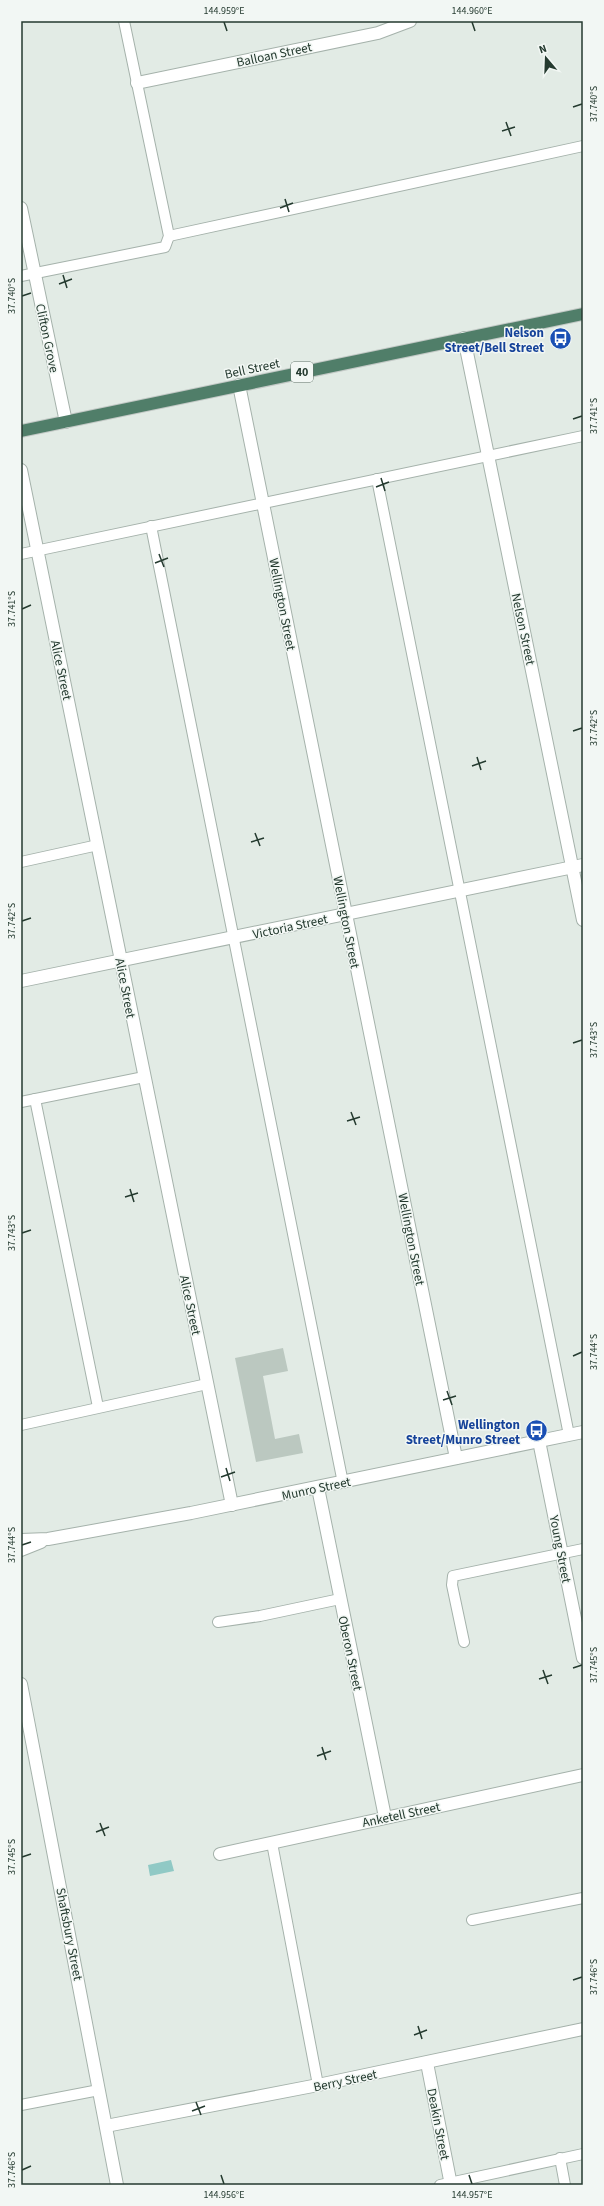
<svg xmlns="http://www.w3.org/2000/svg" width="604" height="2206" viewBox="0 0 604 2206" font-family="'Source Sans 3',sans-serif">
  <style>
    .water { fill: #90c9c5 }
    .building { fill: #bbc8c0 }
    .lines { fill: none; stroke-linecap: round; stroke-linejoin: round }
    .service-casing { stroke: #a5b2ab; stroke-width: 12 }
    .minor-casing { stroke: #a5b2ab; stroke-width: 14 }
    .tertiary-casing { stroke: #a5b2ab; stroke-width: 14 }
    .trunk-casing { stroke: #c2c8c5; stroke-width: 14 }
    .service { stroke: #fff; stroke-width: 10 }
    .minor { stroke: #fff; stroke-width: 12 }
    .tertiary { stroke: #fff; stroke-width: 12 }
    .trunk { stroke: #507e69; stroke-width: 12 }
    .ticks { fill: none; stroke: #243a2f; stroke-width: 1.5 }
    .labels { text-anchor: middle; stroke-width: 3; stroke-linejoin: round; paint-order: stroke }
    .shield { fill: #f2f7f4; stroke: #62736a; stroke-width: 1 }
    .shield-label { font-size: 12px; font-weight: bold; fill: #243a2f }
    .street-label { font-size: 13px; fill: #243a2f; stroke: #f2f7f4 }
    .transit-label { font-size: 13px; font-weight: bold; fill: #164399; stroke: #f2f7f4; text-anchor: end }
    .neatline { fill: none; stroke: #243a2f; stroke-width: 1.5 }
    .ticks-label { font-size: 10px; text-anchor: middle; fill: #243a2f }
  </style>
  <rect width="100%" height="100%" fill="#e2ebe5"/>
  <path class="water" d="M171,1860L174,1871L150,1876L148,1865Z"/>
  <path class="building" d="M283,1348L288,1371L263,1376L275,1439L299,1434L303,1453L256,1462L235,1358Z"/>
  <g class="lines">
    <defs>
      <g id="service">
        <path d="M169,236L583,146"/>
        <path d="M21,276L165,247L169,236L124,21"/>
        <path d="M377,479L569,1435"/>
        <path d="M151,526L343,1483"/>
        <path d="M21,554L583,436"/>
        <path d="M21,862L98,845"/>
        <path d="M35,1099L98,1407"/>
        <path d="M21,1102L144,1077"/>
        <path d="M21,1425L207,1384"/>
        <path d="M218,1622L260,1616L340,1599"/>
        <path d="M464,1642L452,1585L453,1576L583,1549"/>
        <path d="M272,1843L318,2085"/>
        <path d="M472,1920L583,1898"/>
        <path d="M21,2105L99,2090"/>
        <path d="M560,2158L565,2185"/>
        <path d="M440,2185L583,2154"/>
      </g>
      <g id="minor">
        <path d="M137,83L378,33L410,21"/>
        <path d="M21,208L66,422"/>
        <path d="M464,338L583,920"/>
        <path d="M239,385L456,1458"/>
        <path d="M21,470L232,1505"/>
        <path d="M21,981L583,865"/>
        <path d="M539,1441L583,1658"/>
        <path d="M318,1488L385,1817"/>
        <path d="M21,1684L117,2185"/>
        <path d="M220,1854L583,1775"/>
        <path d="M427,2063L451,2185"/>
        <path d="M106,2126L318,2085L583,2029"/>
      </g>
      <g id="tertiary">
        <path d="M21,1540L48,1539L191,1513L583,1432"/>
        <path d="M21,1550L41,1542"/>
      </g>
      <path id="trunk" d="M21,431L583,314"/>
    </defs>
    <use href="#service" class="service-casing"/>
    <use href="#minor" class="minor-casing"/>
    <use href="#tertiary" class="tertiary-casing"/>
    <use href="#trunk" class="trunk-casing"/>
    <use href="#service" class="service"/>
    <use href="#minor" class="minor"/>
    <use href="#tertiary" class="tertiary"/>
    <use href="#trunk" class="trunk"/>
  </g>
  <path class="ticks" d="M224,22L227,31M472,22L475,31M573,107L582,104M506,122L511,136M502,131L515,127M285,199L289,212M280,208L293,203M63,275L67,288M59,284L72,279M22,296L31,293M573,419L582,416M381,478L385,491M376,487L389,482M159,554L164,567M155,563L168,558M22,609L31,605M573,731L582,728M477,757L481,770M472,766L486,761M255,833L260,846M251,842L264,838M22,921L31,918M573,1043L582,1040M351,1112L356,1125M347,1121L360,1117M130,1189L134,1202M125,1197L138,1193M22,1233L31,1230M573,1356L582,1352M447,1391L452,1405M443,1400L456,1396M226,1468L230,1481M221,1477L235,1472M22,1545L31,1542M573,1668L582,1665M543,1670L548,1684M539,1679L552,1675M322,1747L326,1760M317,1756L331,1751M100,1823L105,1836M96,1832L109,1827M22,1857L31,1854M573,1980L582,1977M418,2026L422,2039M414,2035L427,2030M196,2102L201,2115M192,2111L205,2106M22,2170L31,2166M221,2175L224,2184M469,2175L472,2184"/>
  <defs>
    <symbol id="bus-disc" viewBox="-11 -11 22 22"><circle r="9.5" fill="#1a4fb4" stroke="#f2f7f4"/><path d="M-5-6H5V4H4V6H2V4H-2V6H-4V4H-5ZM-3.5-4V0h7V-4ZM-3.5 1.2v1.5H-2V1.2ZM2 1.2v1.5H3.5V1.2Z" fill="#fff"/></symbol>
  </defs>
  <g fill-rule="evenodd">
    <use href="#bus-disc" x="548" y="326" width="25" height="25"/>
    <use href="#bus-disc" x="524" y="1418" width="25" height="25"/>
  </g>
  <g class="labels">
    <rect class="shield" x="291" y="362" width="22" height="20" rx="3"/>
    <g class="shield-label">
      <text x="302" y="376">40</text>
    </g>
    <g class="street-label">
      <text transform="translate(274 54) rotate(-12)" y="5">Balloan Street</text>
      <text transform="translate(48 338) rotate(78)" y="5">Clifton Grove</text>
      <text transform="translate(252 368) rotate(-12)" y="5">Bell Street</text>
      <text transform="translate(283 604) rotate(79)" y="5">Wellington Street</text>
      <text transform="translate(524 629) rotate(78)" y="5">Nelson Street</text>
      <text transform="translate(62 670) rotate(78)" y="5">Alice Street</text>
      <text transform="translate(347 922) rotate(79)" y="5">Wellington Street</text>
      <text transform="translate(290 926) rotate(-12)" y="5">Victoria Street</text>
      <text transform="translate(126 988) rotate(79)" y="5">Alice Street</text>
      <text transform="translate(412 1239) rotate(79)" y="5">Wellington Street</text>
      <text transform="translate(191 1305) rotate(78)" y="5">Alice Street</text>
      <text transform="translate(316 1488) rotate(-12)" y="5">Munro Street</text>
      <text transform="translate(561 1549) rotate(79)" y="5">Young Street</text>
      <text transform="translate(351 1653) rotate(78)" y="5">Oberon Street</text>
      <text transform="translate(401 1814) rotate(-12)" y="5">Anketell Street</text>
      <text transform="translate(70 1934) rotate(79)" y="5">Shaftsbury Street</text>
      <text transform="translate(345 2080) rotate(-12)" y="5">Berry Street</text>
      <text transform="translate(439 2124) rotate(79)" y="5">Deakin Street</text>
    </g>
    <g class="transit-label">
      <text x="544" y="337">Nelson<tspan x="544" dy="15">Street/Bell Street</tspan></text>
      <text x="520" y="1429">Wellington<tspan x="520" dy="15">Street/Munro Street</tspan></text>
    </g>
  </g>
  <rect width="604" height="2206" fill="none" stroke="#f2f7f4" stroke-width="44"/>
  <g transform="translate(546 58) rotate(341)" stroke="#f2f7f4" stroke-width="3" paint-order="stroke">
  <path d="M0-3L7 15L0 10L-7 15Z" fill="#243a2f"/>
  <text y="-6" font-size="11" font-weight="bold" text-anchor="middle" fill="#243a2f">N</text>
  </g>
  <rect x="22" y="22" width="560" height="2162" class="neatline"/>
  <g class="ticks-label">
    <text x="224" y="14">144.959°E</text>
    <text x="472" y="14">144.960°E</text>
    <text transform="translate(593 104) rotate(-90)" y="4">37.740°S</text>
    <text transform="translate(11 296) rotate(-90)" y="4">37.740°S</text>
    <text transform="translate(593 416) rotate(-90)" y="4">37.741°S</text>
    <text transform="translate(11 609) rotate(-90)" y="4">37.741°S</text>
    <text transform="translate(593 728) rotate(-90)" y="4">37.742°S</text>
    <text transform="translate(11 921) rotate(-90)" y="4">37.742°S</text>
    <text transform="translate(593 1040) rotate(-90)" y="4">37.743°S</text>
    <text transform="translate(11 1233) rotate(-90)" y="4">37.743°S</text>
    <text transform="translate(593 1352) rotate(-90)" y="4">37.744°S</text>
    <text transform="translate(11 1545) rotate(-90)" y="4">37.744°S</text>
    <text transform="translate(593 1665) rotate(-90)" y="4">37.745°S</text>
    <text transform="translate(11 1857) rotate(-90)" y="4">37.745°S</text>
    <text transform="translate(593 1977) rotate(-90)" y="4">37.746°S</text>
    <text transform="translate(11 2170) rotate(-90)" y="4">37.746°S</text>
    <text x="224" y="2198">144.956°E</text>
    <text x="472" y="2198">144.957°E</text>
  </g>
</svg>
